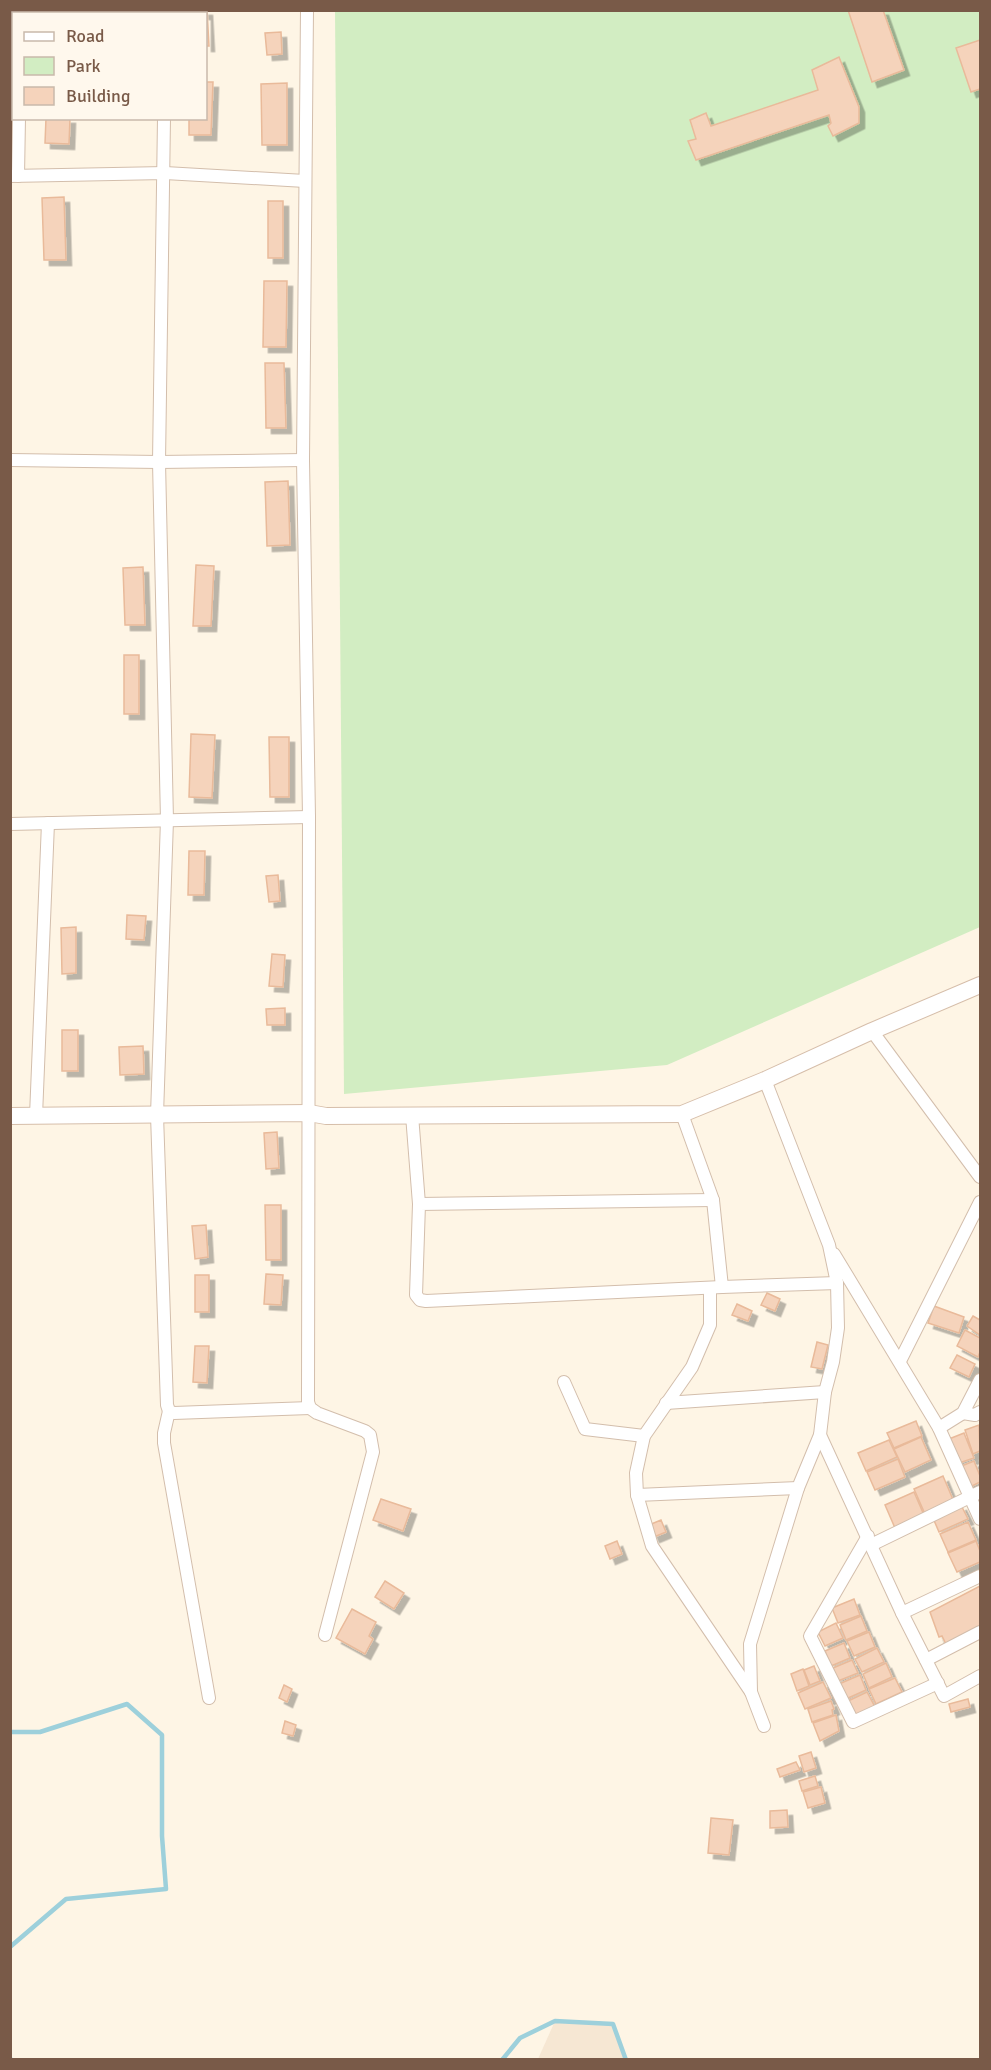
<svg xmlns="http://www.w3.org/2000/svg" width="991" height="2070" viewBox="0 0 991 2070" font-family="Signika,sans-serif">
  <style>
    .residential { fill: #f6e7d3 }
    .green { fill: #d2edc2 }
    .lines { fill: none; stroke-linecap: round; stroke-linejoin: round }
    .stream { stroke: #9dd0db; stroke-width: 4.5 }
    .building { fill: #f5d3bb; stroke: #e9ba9a; stroke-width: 1.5; filter: url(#shadow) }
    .street-casing { stroke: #d3beac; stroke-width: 14 }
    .secondary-casing { stroke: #d6beaa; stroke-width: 18 }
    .street { stroke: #fff; stroke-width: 12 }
    .secondary { stroke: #fff; stroke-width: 16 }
  </style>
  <defs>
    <filter id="shadow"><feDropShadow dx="5.5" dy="5.5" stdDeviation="0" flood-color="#0004"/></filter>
  </defs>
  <rect width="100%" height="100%" fill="#fef5e5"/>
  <path class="residential" d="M555,2021L613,2024L624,2059H538Z"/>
  <path class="green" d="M335,11H980V927L667,1065L344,1094Z"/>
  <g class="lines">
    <g class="stream">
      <path d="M10,1732H40L127,1704L162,1735V1836L166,1889L66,1899L10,1947"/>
      <path d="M10,2058L11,2060"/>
      <path d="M502,2060L520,2038L555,2021L613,2024L626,2060"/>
    </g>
  </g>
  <g class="building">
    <rect x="119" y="10" width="21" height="4"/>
    <path d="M187,10H207L209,46H206V14H187Z"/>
    <path d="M848,10H883L904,70L872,82Z"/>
    <path d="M281,32L282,54L267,55L265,33Z"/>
    <path d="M980,40V89L971,92L956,48Z"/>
    <path d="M839,57L859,107V123L833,136L828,126L831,123L829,115L696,160L688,141L696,139L690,120L706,113L711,126L818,90L812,70Z"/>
    <path d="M206,82H213L211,135H189V118H206Z"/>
    <path d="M287,83V145H262L261,84Z"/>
    <path d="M46,118H70L69,144L45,143Z"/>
    <path d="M64,197L66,260H44L42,198Z"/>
    <rect x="268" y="201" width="15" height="57"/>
    <path d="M264,281H287L286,347H263Z"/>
    <path d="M265,363H284L286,428H266Z"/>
    <path d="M288,481L290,545L267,546L265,482Z"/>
    <path d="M196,565L214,566L211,626H193Z"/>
    <path d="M143,567L145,625H125L123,568Z"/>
    <rect x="124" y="655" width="15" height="59"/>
    <path d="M191,734L215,735L212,798L189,797Z"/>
    <path d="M269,737H289V797H270Z"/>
    <path d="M189,851H205L204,895H188Z"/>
    <path d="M278,875L280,901L269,902L266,876Z"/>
    <path d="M127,915L146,916L144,940L126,939Z"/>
    <path d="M76,927V973L62,974L61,928Z"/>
    <path d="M272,954L285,955L283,987L269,986Z"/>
    <path d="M285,1008V1025H267L266,1009Z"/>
    <rect x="62" y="1030" width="16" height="41"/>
    <path d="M143,1046L144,1074L120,1075L119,1047Z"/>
    <path d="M277,1132L279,1168L266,1169L264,1133Z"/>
    <path d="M265,1205H281V1260H266Z"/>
    <path d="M206,1225L208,1257L195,1259L192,1226Z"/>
    <path d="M266,1274L283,1275L281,1305L264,1304Z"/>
    <rect x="195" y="1275" width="14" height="37"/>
    <path d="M767,1293L780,1299L775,1311L761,1305Z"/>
    <path d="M737,1304L752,1311L748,1321L732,1315Z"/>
    <path d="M934,1306L964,1317L959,1333L928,1323Z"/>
    <path d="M973,1316L980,1320V1335L967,1326Z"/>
    <path d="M965,1330L980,1338V1352L978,1357L957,1346Z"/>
    <path d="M817,1342L828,1345L822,1369L811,1367Z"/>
    <path d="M195,1346H209L207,1383L193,1382Z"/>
    <path d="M957,1355L975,1364L969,1377L950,1368Z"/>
    <path d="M916,1421L922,1436L894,1448L887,1433Z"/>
    <path d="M979,1425L980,1451L973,1454L965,1430Z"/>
    <path d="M964,1433L974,1458L959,1463L949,1439Z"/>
    <path d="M921,1437L931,1460L905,1472L894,1449Z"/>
    <path d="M889,1440L897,1457L866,1471L858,1453Z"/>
    <path d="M898,1459L905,1477L875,1490L867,1472Z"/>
    <path d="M974,1461L980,1476V1482L968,1488L959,1467Z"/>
    <path d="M943,1476L954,1502L925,1514L914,1489Z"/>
    <path d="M914,1492L924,1515L895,1528L885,1505Z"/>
    <path d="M381,1499L411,1509L403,1531L373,1520Z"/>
    <path d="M961,1505L968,1519L939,1532L933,1518Z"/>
    <path d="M661,1520L666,1532L654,1537L649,1525Z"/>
    <path d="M968,1522L976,1540L948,1552L940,1534Z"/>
    <path d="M617,1541L622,1554L610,1559L605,1546Z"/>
    <path d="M976,1541L980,1551V1562L957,1572L948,1553Z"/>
    <path d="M385,1581L404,1593L394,1609L375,1597Z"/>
    <path d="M980,1586V1626L946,1644L942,1636L939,1637L930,1612Z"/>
    <path d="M854,1599L860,1615L838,1623L832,1608Z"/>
    <path d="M352,1609L376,1622L369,1636L373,1639L365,1654L336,1638Z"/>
    <path d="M861,1616L867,1631L846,1640L840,1625Z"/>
    <path d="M836,1623L843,1638L825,1646L818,1632Z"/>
    <path d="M869,1632L875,1647L854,1656L847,1641Z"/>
    <path d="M844,1643L850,1658L831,1666L825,1651Z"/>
    <path d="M877,1648L884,1662L862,1672L855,1659Z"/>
    <path d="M852,1660L858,1673L838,1681L833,1668Z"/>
    <path d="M886,1663L892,1677L869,1688L863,1674Z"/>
    <path d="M814,1666L820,1681L810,1685L804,1670Z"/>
    <path d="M803,1669L809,1686L797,1691L791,1674Z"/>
    <path d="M860,1675L866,1690L846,1699L839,1684Z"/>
    <path d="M895,1678L902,1692L876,1704L869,1689Z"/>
    <path d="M823,1682L831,1698L805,1709L798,1693Z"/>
    <path d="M284,1685L292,1689L287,1702L279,1698Z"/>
    <path d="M867,1692L875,1707L855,1716L848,1701Z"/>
    <path d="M968,1699L970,1707L951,1712L949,1704Z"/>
    <path d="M831,1701L834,1709L832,1710L833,1715L812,1722L808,1709Z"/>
    <path d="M836,1715L839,1731L820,1741L813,1723Z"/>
    <path d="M285,1721L296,1725L293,1736L282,1733Z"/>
    <path d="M811,1752L816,1768L804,1772L799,1756Z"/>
    <path d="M796,1762L800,1770L780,1777L777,1769Z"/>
    <path d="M815,1776L818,1786L802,1791L799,1781Z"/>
    <path d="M821,1787L825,1803L808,1808L803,1792Z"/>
    <path d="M787,1810L788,1827L770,1828V1811Z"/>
    <path d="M711,1818L733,1820L729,1855L708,1853Z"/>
  </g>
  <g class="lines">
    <defs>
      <g id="street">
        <path d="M164,10V14"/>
        <path d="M307,10L303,460L309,817L308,1402L310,1408L317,1413L365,1431L370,1435L373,1452L325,1635"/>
        <path d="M21,14V10"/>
        <path d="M10,34H14"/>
        <path d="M164,118L159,462L167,820L157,1115L167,1405L169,1411L174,1413L310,1408"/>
        <path d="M10,176L165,173L305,181"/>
        <path d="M18,176L19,118"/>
        <path d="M10,460L159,462L303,460"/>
        <path d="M10,824L309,817"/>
        <path d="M872,1031L980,1177"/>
        <path d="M682,1114L713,1200L722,1287"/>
        <path d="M412,1115L419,1204"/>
        <path d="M36,1116L48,823"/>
        <path d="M713,1200L419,1204L416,1295L420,1300L426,1301L722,1287L837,1283"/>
        <path d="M834,1254L939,1428L980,1519"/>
        <path d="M710,1288V1325L692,1367L644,1436L636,1473L637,1495L652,1546L751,1692"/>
        <path d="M900,1361L980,1202"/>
        <path d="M564,1382L585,1429L644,1436"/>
        <path d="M666,1403L825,1392"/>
        <path d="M169,1411L164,1433V1443L209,1698"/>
        <path d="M963,1413L975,1415L980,1412"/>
        <path d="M939,1428L963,1413L980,1380"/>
        <path d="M820,1435L902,1613L944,1696L980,1676"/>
        <path d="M637,1495L798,1488"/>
        <path d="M868,1536L810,1636L853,1722L938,1683"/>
        <path d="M871,1545L980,1492"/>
        <path d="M902,1613L980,1576"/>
        <path d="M926,1660L980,1632"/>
        <path d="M764,1726L751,1692L750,1644L798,1488L820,1435L825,1392L833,1362L838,1328L837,1283L829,1245L765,1080"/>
      </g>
      <path id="secondary" d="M10,1116L309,1113L326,1116L682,1114L765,1080L872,1031L980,985"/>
    </defs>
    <use href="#street" class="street-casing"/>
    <use href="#secondary" class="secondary-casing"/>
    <use href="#street" class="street"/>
    <use href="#secondary" class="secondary"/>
  </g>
  <rect width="991" height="2070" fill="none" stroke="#795a48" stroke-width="24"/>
  <rect x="12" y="12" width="195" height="108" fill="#fff8ed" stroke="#c9b9ab" stroke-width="1.5"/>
  <rect x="24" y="32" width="30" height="9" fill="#ffffff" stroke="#c9b9ab" stroke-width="1.5"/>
  <text x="66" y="42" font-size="18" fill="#795a48">Road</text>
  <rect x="24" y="57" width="30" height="18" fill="#d2edc2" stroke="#c9b9ab" stroke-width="1.5"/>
  <text x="66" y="72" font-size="18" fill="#795a48">Park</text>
  <rect x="24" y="87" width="30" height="18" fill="#f5d3bb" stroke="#c9b9ab" stroke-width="1.5"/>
  <text x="66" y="102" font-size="18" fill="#795a48">Building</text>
</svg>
